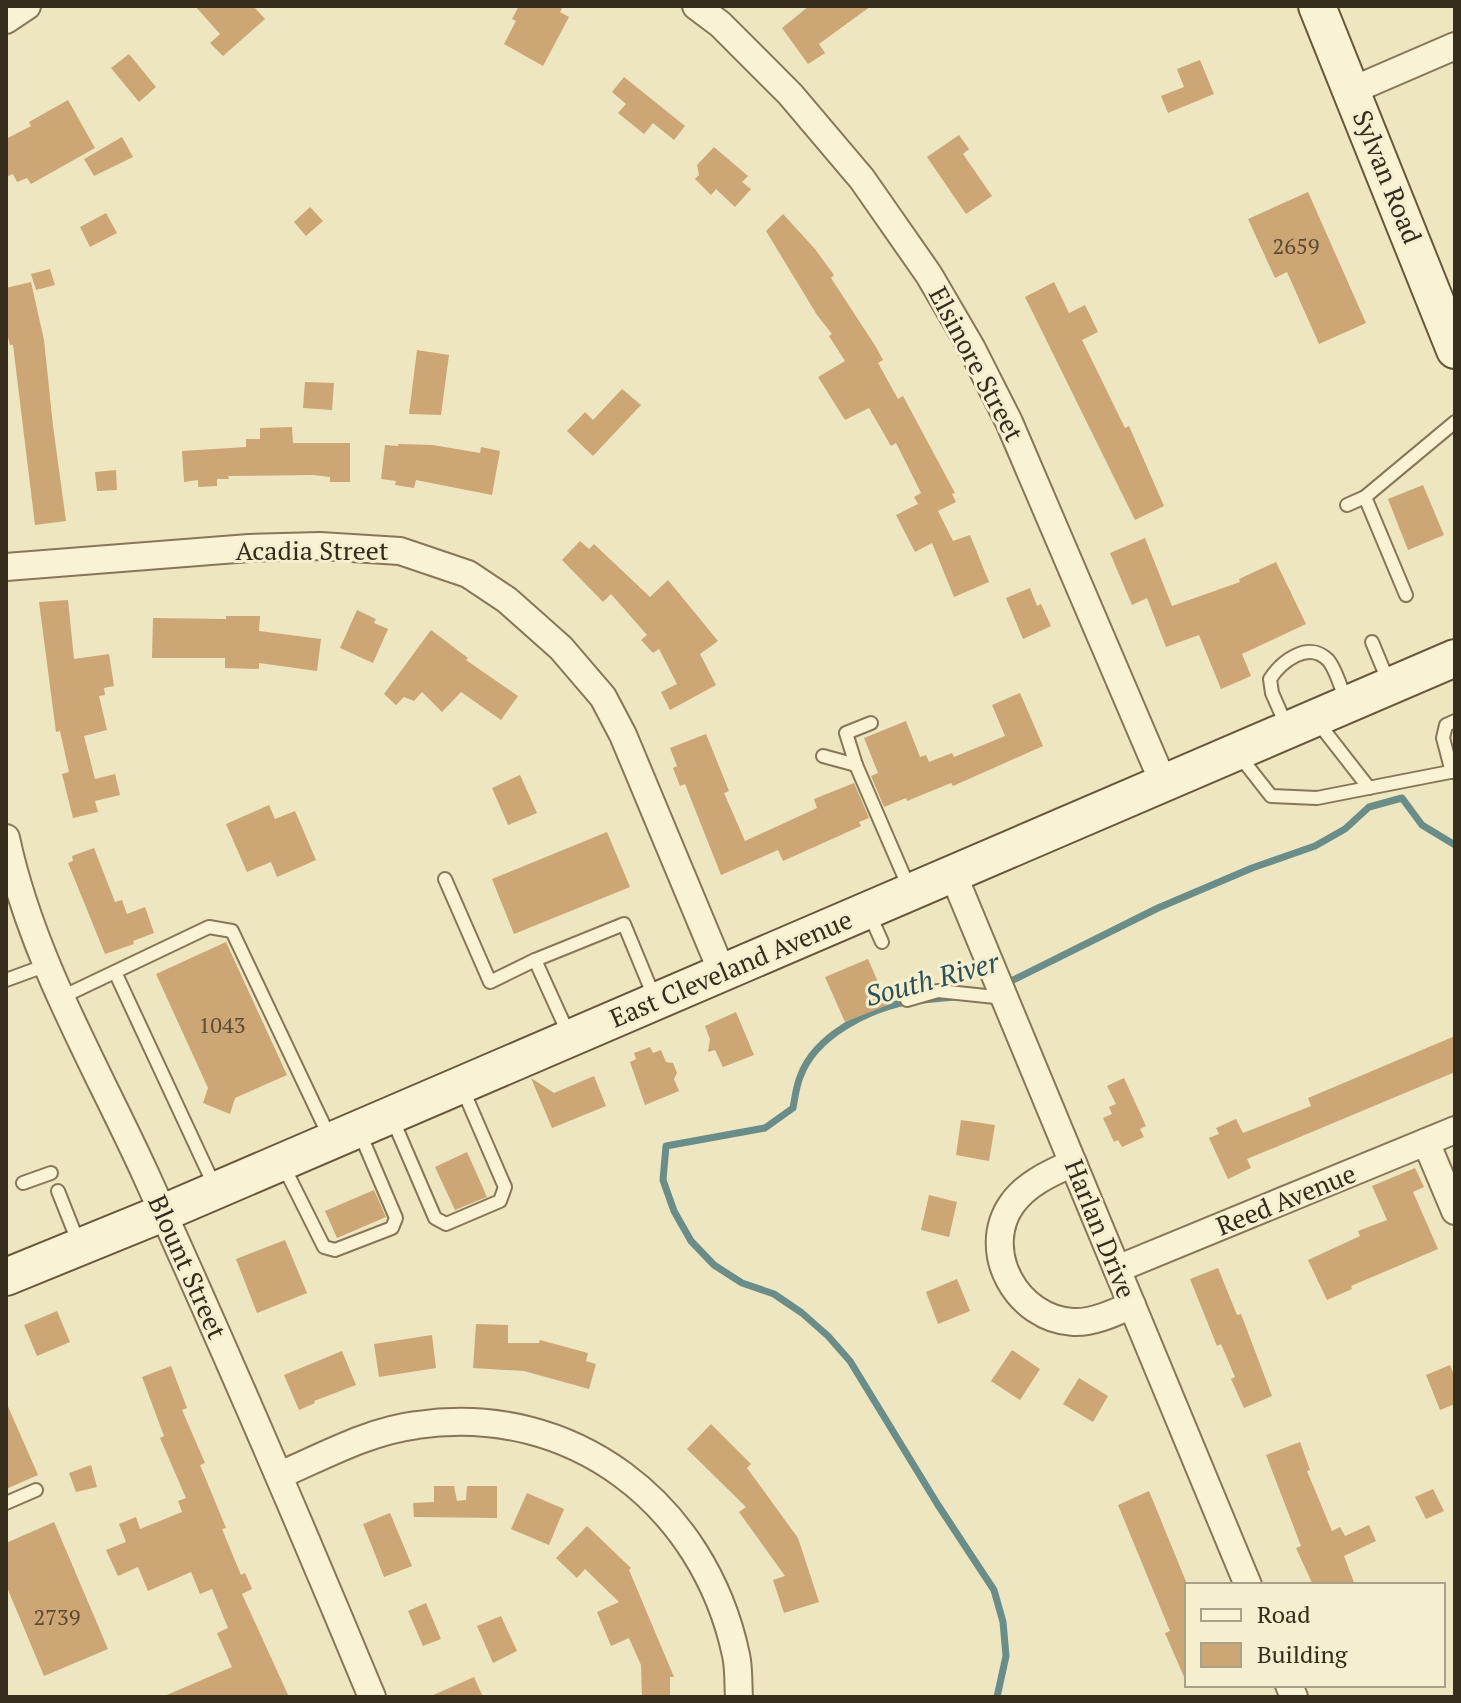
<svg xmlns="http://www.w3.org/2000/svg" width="1461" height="1703" viewBox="0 0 1461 1703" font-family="'PT Serif',serif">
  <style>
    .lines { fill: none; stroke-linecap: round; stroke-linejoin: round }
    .stream { stroke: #6a8d89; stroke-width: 7 }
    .building { fill: #cca675 }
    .lane-casing { stroke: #867758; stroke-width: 16 }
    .street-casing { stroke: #867758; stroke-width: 30 }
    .secondary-casing { stroke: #68583b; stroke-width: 40 }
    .lane { stroke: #f9f3d3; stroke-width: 12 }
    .street { stroke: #f9f3d3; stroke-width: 26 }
    .secondary { stroke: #f9f3d3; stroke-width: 36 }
    .labels { text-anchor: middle; stroke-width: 6; stroke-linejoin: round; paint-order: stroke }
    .number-label { font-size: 22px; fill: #5c4a32 }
    .street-label { font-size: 26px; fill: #362c1c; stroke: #f5efcf }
    .water-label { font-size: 28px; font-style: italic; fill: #2b5256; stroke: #f5efcf }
  </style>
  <rect width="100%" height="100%" fill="#eee6c0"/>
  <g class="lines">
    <g class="stream">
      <path d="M1005,984L1158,908L1252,868L1315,846L1345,829L1369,807L1402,798L1422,825L1455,845"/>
      <path d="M923,1000L954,997"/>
      <path d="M910,1001C869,1009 815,1035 800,1077C796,1087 795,1098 793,1108L765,1128L666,1146L663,1180L674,1211L691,1241L714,1265L742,1283L774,1294L802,1313L828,1336L850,1361L938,1505L994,1590L1003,1622L1006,1656L997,1697"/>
    </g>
  </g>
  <g class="building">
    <path d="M195,6H253L265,19L223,56L210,43L220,34Z"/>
    <path d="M519,6H563L560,12L569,17L543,66L504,44L516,21L512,19Z"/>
    <path d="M809,6H871L819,44L825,53L808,64L782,28Z"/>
    <path d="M129,54L156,87L139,102L111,68Z"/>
    <path d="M1200,60L1214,94L1168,113L1161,96L1184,87L1177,69Z"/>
    <path d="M624,77L685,126L674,140L653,123L644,134L618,113L626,104L612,92Z"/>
    <path d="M68,100L95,148L31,184L27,178L17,182L13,174L6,177V139L31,126L29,122Z"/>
    <path d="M959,135L969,149L963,154L992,196L966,214L927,157Z"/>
    <path d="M122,137L133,157L94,176L84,159Z"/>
    <path d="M714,147L748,176L742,182L751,189L735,207L716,189L711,195L695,179L699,175L697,165Z"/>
    <path d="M1308,192L1366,323L1319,344L1287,272L1275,278L1248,219Z"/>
    <path d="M310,207L323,221L306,236L294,222Z"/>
    <path d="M106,213L117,233L90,247L80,227Z"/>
    <path d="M783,214L815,249L834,275L831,278L876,347L883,360L878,363L898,399L903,396L955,493L952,494L956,502L938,511L953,541L970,535L989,582L954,597L932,543L915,552L896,515L918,504L914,497L921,493L896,443L891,446L869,408L845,420L818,377L845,361L829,336L832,334L817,315L766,231Z"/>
    <path d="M50,269L55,285L36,290L31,274Z"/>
    <path d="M31,282L44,340L53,426L66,521L35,525L13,345H10L6,329V288Z"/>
    <path d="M1054,282L1069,313L1085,305L1098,332L1082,340L1125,428L1129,426L1164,506L1135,520L1025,297Z"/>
    <path d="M417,350L449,355L441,415L409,414Z"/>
    <path d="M305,382L334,383L332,410L303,408Z"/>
    <path d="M622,389L641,405L593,456L567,431L585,412L593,420Z"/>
    <path d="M292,427L293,443H350V482H330V477L314,475L228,476L229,479H217V486L198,487V480L184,482L182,451L246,447V439H260V428Z"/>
    <path d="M398,444L433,445L480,453L481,447L500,451L492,495L416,480L414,488L395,485L396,481L381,479L385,445L398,446Z"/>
    <path d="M116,470L117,490L97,491L95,472Z"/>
    <path d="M1423,485L1444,535L1408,550L1388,499Z"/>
    <path d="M1145,538L1172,606L1240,582L1239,579L1276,562L1306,624L1242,654L1251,676L1221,689L1199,635L1166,647L1147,598L1132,605L1110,553Z"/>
    <path d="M580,541L589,549L594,544L650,597L668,580L718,641L700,654L716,685L670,710L661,692L677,684L659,649L653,653L641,640L647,635L611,594L603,602L562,560Z"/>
    <path d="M1030,588L1037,606L1041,604L1051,626L1023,639L1006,598Z"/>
    <path d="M68,600L74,659L109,654L114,686L104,688L105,695L99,696L107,730L84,736L95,779L115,774L120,795L95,801L98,812L73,818L62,774L69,772L60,731L56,732L39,602Z"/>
    <path d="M357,610L376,619L374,623L388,629L373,663L340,648Z"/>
    <path d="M226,616H260L259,631L321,639L317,671L259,663V669L225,668V658H152L153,618L226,619Z"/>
    <path d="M431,630L468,658L466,660L518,696L501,720L461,692L442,712L422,692L414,701L404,697L396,705L384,694Z"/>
    <path d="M1020,693L1043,746L953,786L951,783L907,801L906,798L884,807L871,776L878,773L864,738L906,721L920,757L926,755L929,762L952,753L954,757L1005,736L992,705Z"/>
    <path d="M706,734L729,791L724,793L745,841L817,808L814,799L854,783L869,818L859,822L861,826L783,861L778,850L721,875L685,784L680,786L673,768L677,766L670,748Z"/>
    <path d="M520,775L537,813L508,825L492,788Z"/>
    <path d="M269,805L275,819L295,811L316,860L277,877L271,862L247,872L226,824Z"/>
    <path d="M607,832L630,887L514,934L492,879Z"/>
    <path d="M94,848L115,902L122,900L127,914L145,907L154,933L133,941L134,944L105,954L68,863L73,861L72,856Z"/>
    <path d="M226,942L287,1075L235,1098L230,1114L203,1103L208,1088L156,974Z"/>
    <path d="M868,959L888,1005L845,1022L825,977Z"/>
    <path d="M736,1012L754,1055L723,1067L715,1050L708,1052L710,1039L705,1026Z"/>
    <path d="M1455,1036V1072L1247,1159L1251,1168L1228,1179L1209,1138L1219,1134L1216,1128L1236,1119L1243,1133L1311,1106L1308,1098Z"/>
    <path d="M650,1047L653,1053L661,1050L666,1062L673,1063L677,1073L674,1079L679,1091L645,1105L630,1062L636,1059L634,1053Z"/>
    <path d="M594,1076L606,1106L552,1128L531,1078L554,1093Z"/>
    <path d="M1124,1078L1146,1126L1140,1129L1144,1137L1122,1147L1118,1140L1114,1142L1103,1118L1112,1114L1109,1107L1116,1104L1107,1086Z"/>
    <path d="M961,1120L995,1125L989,1161L956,1155Z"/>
    <path d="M467,1152L487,1197L455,1210L435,1167Z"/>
    <path d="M1415,1168L1424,1187L1413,1192L1438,1249L1351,1286L1352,1289L1327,1300L1308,1260L1360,1236L1358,1231L1387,1220L1372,1186Z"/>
    <path d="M374,1190L386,1217L337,1238L325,1211Z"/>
    <path d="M929,1195L957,1202L949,1237L921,1230Z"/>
    <path d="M285,1240L307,1293L257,1313L236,1259Z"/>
    <path d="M1218,1268L1237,1315L1241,1314L1272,1396L1244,1408L1231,1379L1235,1377L1221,1344L1217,1346L1190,1279Z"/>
    <path d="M957,1279L970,1311L938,1324L926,1292Z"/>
    <path d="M57,1311L70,1342L37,1356L24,1325Z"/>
    <path d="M476,1324L508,1325V1343H539L540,1340L588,1353L586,1361L596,1364L589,1389L524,1371L473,1368Z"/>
    <path d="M432,1335L436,1368L379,1377L374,1344Z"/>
    <path d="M1012,1350L1040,1369L1020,1400L991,1381Z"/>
    <path d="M342,1351L356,1385L314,1401L315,1403L299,1410L284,1375Z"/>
    <path d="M1450,1365L1455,1378V1404L1440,1410L1426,1375Z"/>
    <path d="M171,1366L187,1408L182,1410L205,1463L200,1465L226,1528L222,1529L241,1575L245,1573L252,1589L242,1594L289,1697H162L232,1667L217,1633L228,1628L212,1589L200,1594L191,1572L148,1591L138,1567L118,1576L106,1550L126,1542L119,1524L136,1517L140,1529L182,1512L178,1501L186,1498L160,1438L164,1436L142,1377Z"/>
    <path d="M1079,1378L1108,1396L1093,1422L1063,1404Z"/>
    <path d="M6,1402L38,1475L6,1489Z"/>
    <path d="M711,1424L751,1464L747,1468L798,1538L819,1602L784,1613L773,1580L785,1576L739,1512L746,1507L687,1449Z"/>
    <path d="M1300,1442L1310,1470L1307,1471L1332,1531L1340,1527L1345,1536L1369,1525L1376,1541L1344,1556L1355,1585H1313L1296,1548L1301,1546L1266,1455Z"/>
    <path d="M91,1465L97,1487L76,1492L69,1473Z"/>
    <path d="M434,1486H454L457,1501L466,1500L467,1486H497V1518L414,1517L413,1503L434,1502Z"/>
    <path d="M1433,1489L1444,1511L1426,1519L1415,1497Z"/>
    <path d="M1149,1491L1187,1584V1684L1165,1633L1170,1631L1118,1505Z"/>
    <path d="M527,1493L564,1509L549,1545L511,1529Z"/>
    <path d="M390,1513L412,1566L384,1577L363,1524Z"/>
    <path d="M54,1522L108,1649L44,1676L6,1585V1543Z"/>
    <path d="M587,1526L631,1568L629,1570L674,1677H670V1697H642L641,1665L629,1638L611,1646L597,1612L619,1602L585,1569L577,1578L556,1558Z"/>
    <path d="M426,1603L441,1639L423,1646L408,1611Z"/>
    <path d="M501,1616L517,1651L493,1663L477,1626Z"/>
    <path d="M474,1677L483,1697H429Z"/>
  </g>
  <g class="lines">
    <defs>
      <g id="lane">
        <path d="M1347,505L1365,497"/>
        <path d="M1406,595L1365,497L1455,422"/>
        <path d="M1372,642L1389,683"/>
        <path d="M1316,720L1369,788"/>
        <path d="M871,723L846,733L856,765L910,890"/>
        <path d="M1287,727L1272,693L1270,679C1281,662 1308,640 1328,660C1336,669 1341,689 1346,700"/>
        <path d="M1238,754L1271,796L1317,798L1455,771"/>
        <path d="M823,756L856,765"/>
        <path d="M1452,772L1443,738L1446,725L1455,721"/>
        <path d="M445,879L490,982L535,960L569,1035"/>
        <path d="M869,913L882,942"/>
        <path d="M535,960L624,924L655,999"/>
        <path d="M115,972L215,1187"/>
        <path d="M6,980L47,965"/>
        <path d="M62,997L209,927L232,931L330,1138"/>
        <path d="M907,1000L938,991L1005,998"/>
        <path d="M392,1118L435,1218L446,1224L500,1201L505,1187L463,1090"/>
        <path d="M283,1165L324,1247L335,1250L392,1228L396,1218L359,1131"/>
        <path d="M23,1183L51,1173"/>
        <path d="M58,1191L79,1244"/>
        <path d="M6,1503L36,1490"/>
      </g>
      <g id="street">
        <path d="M696,6L720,24L790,94L862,179L929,275L971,347L1009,422L1163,782"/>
        <path d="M6,20L27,6"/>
        <path d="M1353,90L1455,46"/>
        <path d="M6,567L249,548L320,546L400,551L468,574L507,600L561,648L603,697L623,735L722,972"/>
        <path d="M6,838C31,956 95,1064 145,1173C224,1347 299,1521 372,1697"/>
        <path d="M953,874L1248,1585"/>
        <path d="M1426,1142L1455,1211"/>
        <path d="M1073,1163C1051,1173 1027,1183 1012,1204C979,1251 1017,1319 1073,1322C1093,1323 1114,1313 1132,1305"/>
        <path d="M1117,1269L1455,1130"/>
        <path d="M280,1475C324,1456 369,1431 417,1425C572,1402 704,1504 736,1655C739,1668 738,1683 739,1697"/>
        <path d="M1289,1685L1294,1697"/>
      </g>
      <g id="secondary">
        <path d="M1317,6L1455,350"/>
        <path d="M6,1277L163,1213L1455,658"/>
      </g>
    </defs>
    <use href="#lane" class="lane-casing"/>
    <use href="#street" class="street-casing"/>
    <use href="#secondary" class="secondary-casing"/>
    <use href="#lane" class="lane"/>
    <use href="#street" class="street"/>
    <use href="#secondary" class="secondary"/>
  </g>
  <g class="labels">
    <g class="number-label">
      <text x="1296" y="254">2659</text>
      <text x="222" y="1033">1043</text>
      <text x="57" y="1625">2739</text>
    </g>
    <g class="street-label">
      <text transform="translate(1387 177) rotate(68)" y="9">Sylvan Road</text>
      <text transform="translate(976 364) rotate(62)" y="9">Elsinore Street</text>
      <text x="312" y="560">Acadia Street</text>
      <text transform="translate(731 969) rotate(-23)" y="9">East Cleveland Avenue</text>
      <text transform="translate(1286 1200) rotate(-22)" y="9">Reed Avenue</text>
      <text transform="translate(1100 1229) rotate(68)" y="9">Harlan Drive</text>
      <text transform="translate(187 1267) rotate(66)" y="9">Blount Street</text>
    </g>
    <g class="water-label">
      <text transform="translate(932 979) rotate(-15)" y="10">South River</text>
    </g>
  </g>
  <rect width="1461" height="1703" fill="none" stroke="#362c1c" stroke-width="16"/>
  <rect x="1185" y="1583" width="260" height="104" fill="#f5efcf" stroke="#a9a187" stroke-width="2"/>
  <rect x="1201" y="1609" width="40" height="12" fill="#f9f3d3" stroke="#a9a187" stroke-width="2"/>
  <text x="1257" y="1623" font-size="24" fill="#362c1c">Road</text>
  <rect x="1201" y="1643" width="40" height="24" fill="#cca675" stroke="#a9a187" stroke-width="2"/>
  <text x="1257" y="1663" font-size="24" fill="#362c1c">Building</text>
</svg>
